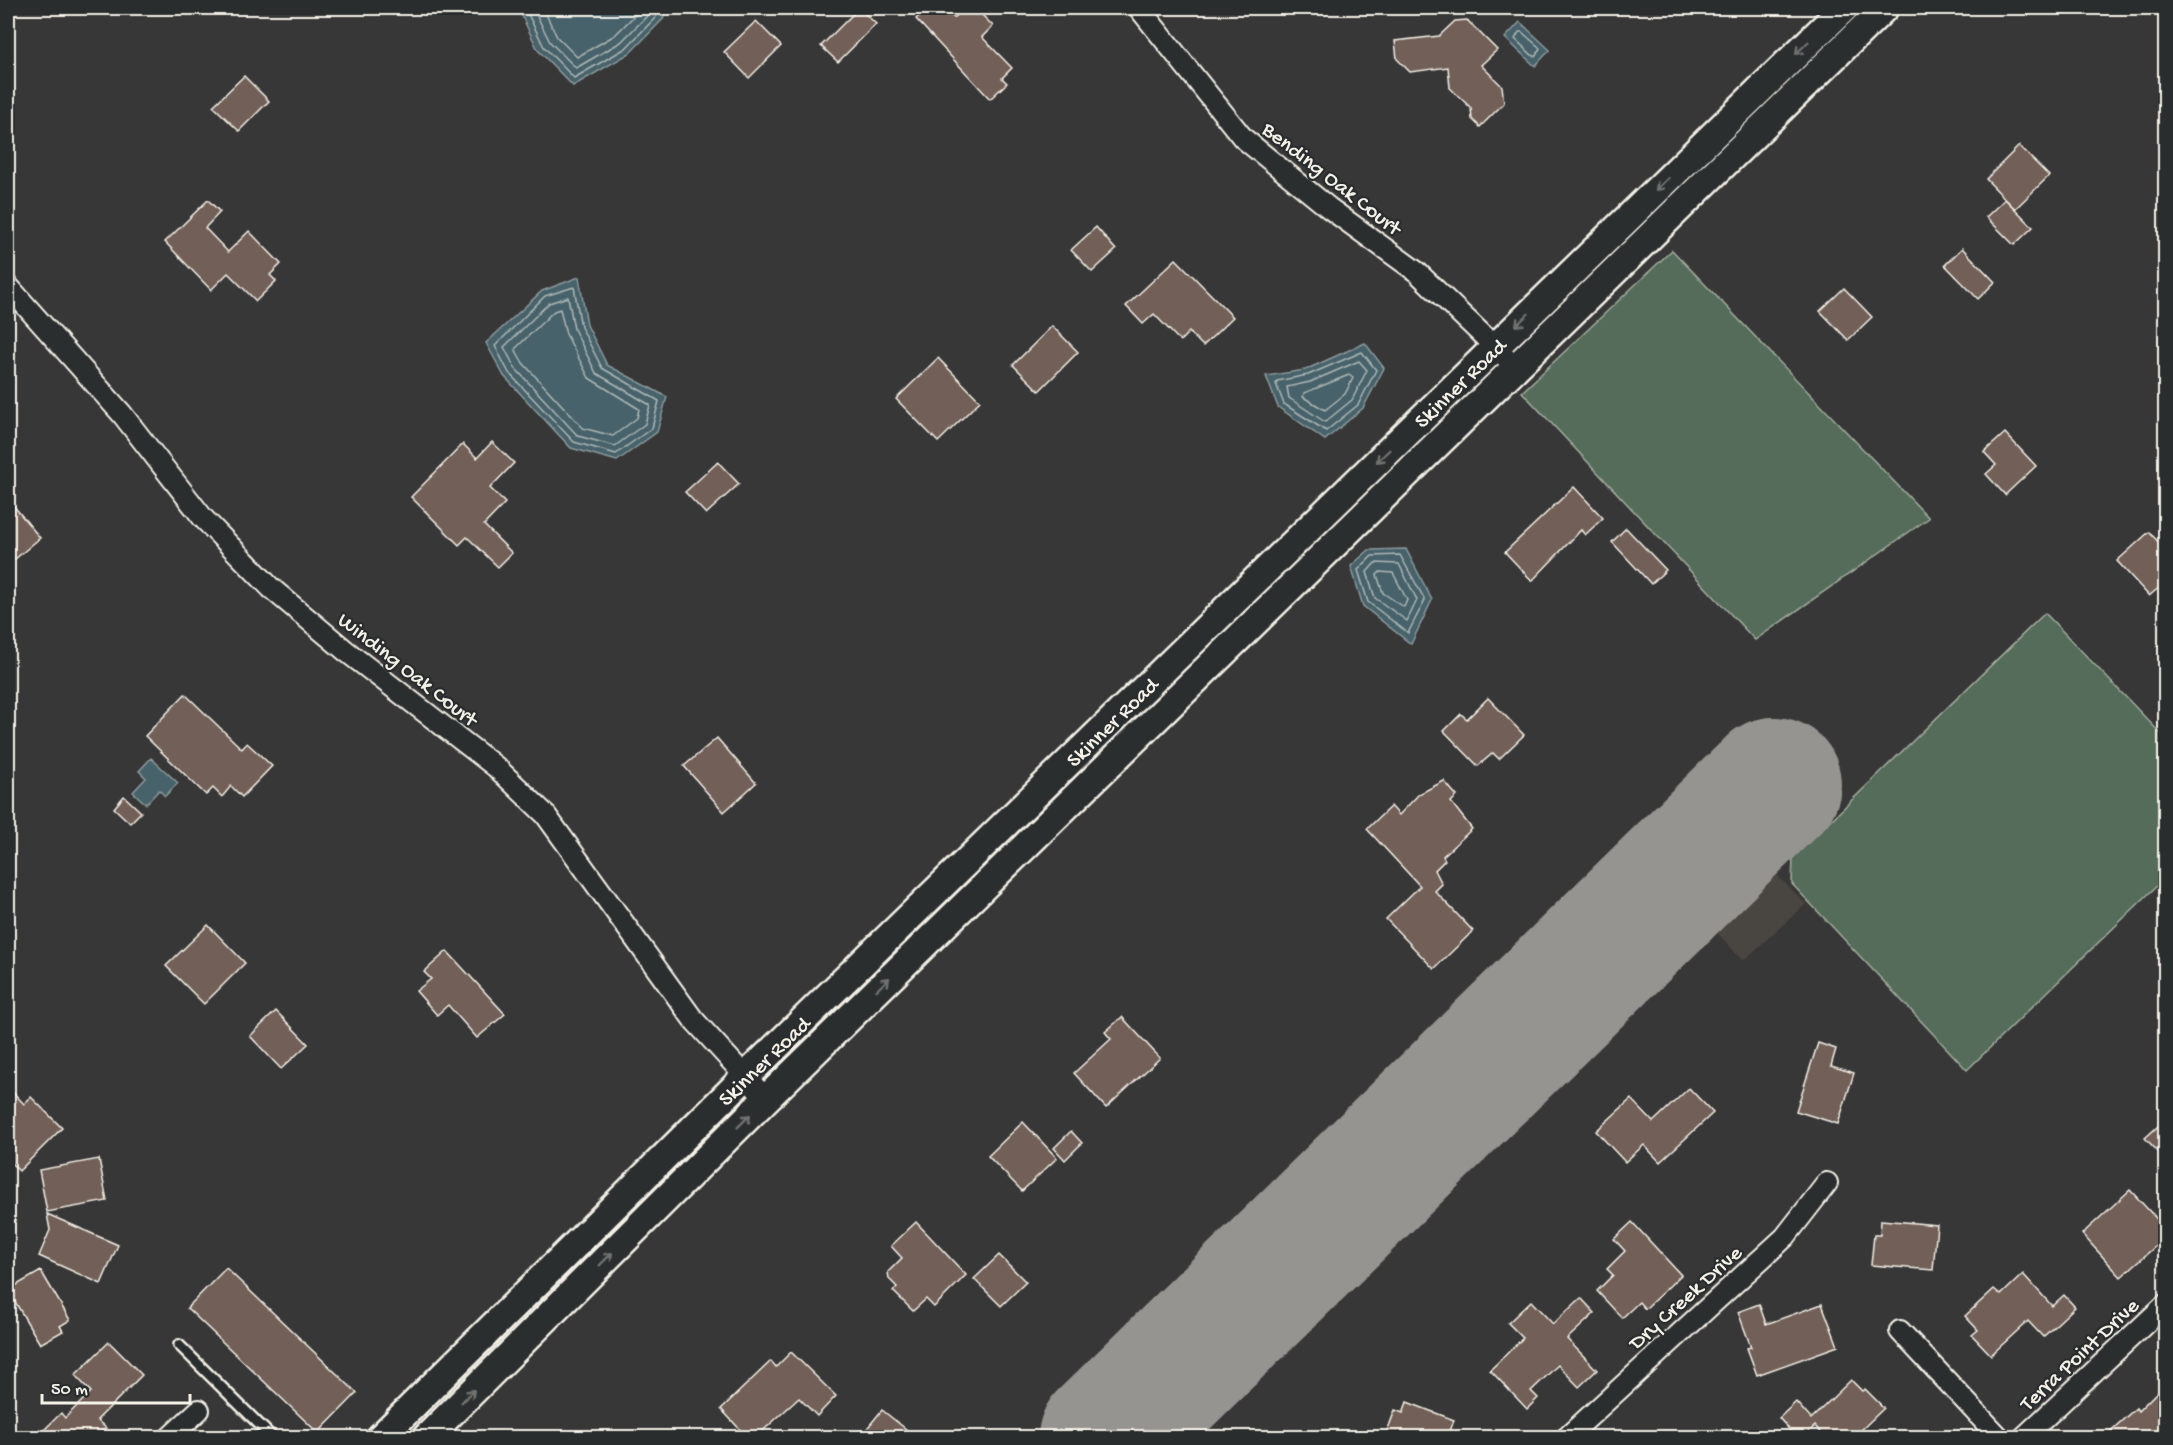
<svg xmlns="http://www.w3.org/2000/svg" width="2173" height="1445" viewBox="0 0 2173 1445" font-family="'Gochi Hand',sans-serif">
  <style>
    .built { fill: #494441 }
    .green { fill: #546c5a; stroke: #a4aea1; stroke-width: 1.5 }
    .water { fill: #47626b; stroke: #8c9b9d; stroke-width: 1.5 }
    .lines { fill: none; stroke-linecap: round; stroke-linejoin: round }
    .shore { stroke: #afb8b6; stroke-width: 1.5 }
    .runway { stroke: #969490; stroke-width: 134 }
    .building { fill: #726159; stroke: #f4f1e8; stroke-width: 1.5 }
    .lane-casing { stroke: #f4f1e8; stroke-width: 14 }
    .street-casing { stroke: #f4f1e8; stroke-width: 24 }
    .secondary-casing { stroke: #f4f1e8; stroke-width: 32 }
    .lane { stroke: #2a2d2e; stroke-width: 9 }
    .street { stroke: #2a2d2e; stroke-width: 20 }
    .secondary { stroke: #2a2d2e; stroke-width: 27 }
    .oneway { stroke: #71726f }
    .labels { text-anchor: middle; stroke-width: 4.5; stroke-linejoin: round; paint-order: stroke }
    .street-label { font-size: 22px; fill: #f4f1e8; stroke: #2a2d2e }
  </style>
  <rect width="100%" height="100%" fill="#383737"/>
  <filter id="ink" filterUnits="userSpaceOnUse"><feTurbulence type="fractalNoise" baseFrequency=".0167" numOctaves="2"/><feDisplacementMap in="SourceGraphic" scale="12" xChannelSelector="R" yChannelSelector="G"/><feConvolveMatrix kernelMatrix="1 2 1 2 8 2 1 2 1" color-interpolation-filters="sRGB"/></filter>
  <g filter="url(#ink)">
    <path class="built" d="M1763,753L1812,805L1759,857L1806,904L1743,961L1700,914L1164,1437H1060Z"/>
    <g class="green">
      <path d="M1672,250L1929,518L1755,640L1522,392Z"/>
      <path d="M2045,613L2165,738V878L1967,1070L1792,884L1793,857Z"/>
    </g>
    <g class="water">
      <path d="M518,8H595L599,11L601,8H661L664,18L630,53L573,86L538,50Z"/>
      <path d="M1520,22L1550,50L1535,66L1505,38Z"/>
      <path d="M579,277L587,325L607,365L667,397L657,432L617,461L571,448L504,376L486,343L542,291Z"/>
      <path d="M1365,343L1384,368L1363,408L1325,440L1278,407L1266,376L1305,370Z"/>
      <path d="M1406,549L1432,600L1411,644L1363,606L1351,566L1369,550Z"/>
      <path d="M151,758L178,783L165,796L159,790L146,804L133,792L146,778L139,771Z"/>
    </g>
    <g class="lines">
      <g class="shore">
        <path d="M525,8L544,47L574,78L626,48L656,17L655,8"/>
        <path d="M533,8L550,42L576,68L621,42L648,15V8"/>
        <path d="M543,8L557,37L577,57L615,35L638,12L639,8"/>
        <path d="M1519,32H1522L1540,48L1536,56H1533L1515,39Z"/>
        <path d="M574,287L581,327L602,368L659,401L652,428L616,454L574,442L509,373L495,346L545,296Z"/>
        <path d="M568,297L574,329L596,373L650,405L645,424L615,446L578,436L515,368L504,347L549,303Z"/>
        <path d="M560,309L566,334L589,378L639,409L637,418L613,436L583,428L523,363L515,349L554,311Z"/>
        <path d="M1362,352L1376,370L1358,405L1326,431L1284,404L1276,384L1277,381L1308,375Z"/>
        <path d="M1359,361L1367,370L1352,400L1325,422L1289,398L1287,387L1310,382Z"/>
        <path d="M1349,375L1353,378L1345,394L1325,410L1303,397L1304,393Z"/>
        <path d="M1400,555L1425,600L1408,633L1368,602L1358,570L1372,556Z"/>
        <path d="M1375,563L1399,564L1417,600L1407,621L1375,598L1367,572Z"/>
        <path d="M1380,572L1393,573L1407,600L1404,607L1383,593L1377,575Z"/>
      </g>
      <path class="runway" d="M1105,1438L1774,784"/>
    </g>
    <g class="building">
      <path d="M859,8L876,24L838,62L821,46Z"/>
      <path d="M928,8H944L954,18L965,8H975L993,26L982,37L1012,68L1002,78L1007,83L990,99L916,19Z"/>
      <path d="M1467,20L1497,50L1481,65L1502,86L1504,103L1480,127L1472,119L1471,108L1450,88L1448,67L1410,72L1397,59L1395,41L1439,36L1455,21Z"/>
      <path d="M756,21L781,46L749,78L724,52Z"/>
      <path d="M244,76L269,101L239,131L213,106Z"/>
      <path d="M2019,146L2049,176L2015,209L1986,179Z"/>
      <path d="M2005,199L2033,227L2014,245L1986,217Z"/>
      <path d="M208,200L220,212L205,228L228,252L249,231L281,264L270,275L276,281L256,301L228,273L211,290L165,242Z"/>
      <path d="M1096,227L1116,250L1092,272L1071,250Z"/>
      <path d="M1962,248L1995,282L1978,299L1945,265Z"/>
      <path d="M1176,259L1233,317L1203,346L1189,332L1180,341L1154,314L1143,324L1126,306Z"/>
      <path d="M1844,288L1872,317L1848,340L1820,311Z"/>
      <path d="M1052,326L1078,352L1039,391L1013,365Z"/>
      <path d="M938,358L980,401L938,442L896,399Z"/>
      <path d="M2005,433L2036,466L2005,495L1986,474L1996,465L1984,452Z"/>
      <path d="M492,442L514,463L490,488L505,503L484,525L512,553L498,567L467,537L459,545L411,497L463,444L477,458Z"/>
      <path d="M718,462L739,484L706,514L685,492Z"/>
      <path d="M1574,487L1603,518L1585,535L1581,530L1532,581L1505,552Z"/>
      <path d="M8,499L40,538L8,565Z"/>
      <path d="M1626,528L1666,570L1651,584L1612,542Z"/>
      <path d="M2149,532L2166,550V582L2149,596L2117,561Z"/>
      <path d="M185,694L242,749L247,743L272,766L242,797L231,786L222,797L213,788L206,795L145,736Z"/>
      <path d="M1488,698L1524,735L1499,759L1493,753L1478,766L1444,731L1461,714L1467,719Z"/>
      <path d="M717,738L756,783L724,812L684,766Z"/>
      <path d="M1444,781L1457,796L1451,802L1472,829L1443,856L1445,860L1435,870L1442,884L1435,891L1473,931L1434,969L1386,919L1420,886L1367,829L1391,806L1399,815L1419,794Z"/>
      <path d="M124,796L141,812L130,823L114,808Z"/>
      <path d="M208,925L245,963L204,1004L166,966Z"/>
      <path d="M447,951L505,1014L477,1038L448,1005L437,1015L416,991L431,979L424,972Z"/>
      <path d="M276,1011L308,1044L281,1069L250,1036Z"/>
      <path d="M1122,1017L1160,1058L1106,1108L1074,1073L1111,1039L1105,1032Z"/>
      <path d="M1818,1043L1836,1049L1831,1066L1854,1073L1838,1124L1796,1111Z"/>
      <path d="M8,1087L24,1104L31,1097L62,1128L19,1171L8,1160Z"/>
      <path d="M1689,1088L1713,1113L1660,1162L1644,1145L1625,1162L1596,1131L1631,1099L1653,1122Z"/>
      <path d="M2166,1119V1160L2145,1138Z"/>
      <path d="M1023,1122L1057,1158L1022,1191L988,1156Z"/>
      <path d="M1071,1131L1082,1143L1065,1160L1054,1148Z"/>
      <path d="M99,1159L107,1201L47,1212L39,1170Z"/>
      <path d="M2130,1190L2166,1229V1237L2121,1277L2082,1234Z"/>
      <path d="M47,1214L118,1245L101,1284L39,1256L50,1230Z"/>
      <path d="M1881,1220L1937,1225L1933,1270L1871,1265L1874,1235H1880Z"/>
      <path d="M916,1222L966,1275L934,1307L926,1299L913,1311L893,1291L897,1287L889,1279L888,1272L902,1258L891,1246Z"/>
      <path d="M1632,1222L1681,1275L1645,1309L1639,1302L1622,1318L1597,1291L1613,1275L1607,1269L1625,1251L1614,1239Z"/>
      <path d="M999,1255L1026,1282L1001,1306L974,1279Z"/>
      <path d="M226,1268L357,1393L318,1433L187,1308Z"/>
      <path d="M41,1271L70,1320L60,1326L63,1331L40,1344L8,1290Z"/>
      <path d="M2023,1274L2052,1306L2064,1295L2075,1307L2043,1337L2028,1321L1991,1355L1972,1335L1978,1330L1965,1316L1994,1289L2001,1295Z"/>
      <path d="M1581,1298L1595,1313L1567,1339L1597,1370L1579,1387L1558,1365L1531,1391L1538,1398L1527,1409L1490,1370L1523,1338L1508,1323L1531,1301L1553,1324Z"/>
      <path d="M1759,1304L1766,1324L1822,1304L1838,1346L1757,1375L1747,1348L1751,1347L1738,1312Z"/>
      <path d="M109,1342L142,1375L97,1420L106,1428L96,1437H37L61,1413L65,1418L91,1392L75,1375Z"/>
      <path d="M791,1352L836,1396L817,1416L799,1398L756,1437H747L721,1409L771,1361L776,1367Z"/>
      <path d="M1851,1380L1862,1391L1865,1389L1884,1408L1856,1435L1852,1431L1845,1437H1825L1815,1426L1803,1437H1796L1779,1418L1796,1402L1811,1419Z"/>
      <path d="M2166,1383V1437H2104L2136,1408L2138,1411Z"/>
      <path d="M1407,1402L1454,1420L1448,1437H1385L1395,1410L1403,1413Z"/>
      <path d="M882,1410L916,1437H860Z"/>
    </g>
    <g class="lines">
      <defs>
        <path id="lane" d="M179,1345L273,1438"/>
        <g id="street">
          <path d="M1139,8L1243,138L1329,208L1417,272L1516,367"/>
          <path d="M8,286L122,414L203,518L271,588L346,651L496,767L545,814L693,1019L766,1099"/>
          <path d="M1900,1331L2000,1438"/>
          <path d="M169,1438L199,1410"/>
          <path d="M1566,1438L1785,1237L1827,1183"/>
          <path d="M2023,1438L2166,1304"/>
        </g>
        <g id="secondary">
          <path d="M380,1438L745,1077L1844,8"/>
          <path d="M426,1438L766,1099L1884,8"/>
        </g>
      </defs>
      <use href="#lane" class="lane-casing"/>
      <use href="#street" class="street-casing"/>
      <use href="#secondary" class="secondary-casing"/>
      <use href="#lane" class="lane"/>
      <use href="#street" class="street"/>
      <use href="#secondary" class="secondary"/>
    </g>
    <defs><path id="oneway-shaft" d="M-6 0H5M1.5-3L5.5 0L1.5 3" fill="none" stroke-width="1.6" stroke-linecap="round" stroke-linejoin="round" transform="scale(1.5)"/></defs>
    <g class="oneway">
      <use href="#oneway-shaft" transform="translate(1802 48) rotate(136)"/>
      <use href="#oneway-shaft" transform="translate(1662 184) rotate(136)"/>
      <use href="#oneway-shaft" transform="translate(1522 320) rotate(136)"/>
      <use href="#oneway-shaft" transform="translate(1383 456) rotate(136)"/>
      <use href="#oneway-shaft" transform="translate(883 984) rotate(-44)"/>
      <use href="#oneway-shaft" transform="translate(744 1121) rotate(-45)"/>
      <use href="#oneway-shaft" transform="translate(606 1259) rotate(-45)"/>
      <use href="#oneway-shaft" transform="translate(468 1396) rotate(-45)"/>
    </g>
  </g>
  <g class="labels">
    <g class="street-label">
      <text transform="translate(1333 177) rotate(38)" y="8">Bending Oak Court</text>
      <text transform="translate(1459 382) rotate(-44)" y="8">Skinner Road</text>
      <text transform="translate(409 668) rotate(38)" y="8">Winding Oak Court</text>
      <text transform="translate(1111 721) rotate(-44)" y="8">Skinner Road</text>
      <text transform="translate(763 1060) rotate(-44)" y="8">Skinner Road</text>
      <text transform="translate(1684 1296) rotate(-42)" y="8">Dry Creek Drive</text>
      <text transform="translate(2078 1353) rotate(-43)" y="8">Terra Point Drive</text>
    </g>
  </g>
  <rect width="2173" height="1445" fill="none" stroke="#2a2d2e" stroke-width="30"/>
  <rect x="15" y="15" width="2143" height="1415" fill="none" stroke="#f4f1e8" stroke-width="2" filter="url(#ink)"/>
  <path d="M42 1394v9h148v-9" fill="none" stroke="#f4f1e8" stroke-width="3"/>
  <text x="51" y="1394" font-size="18" fill="#f4f1e8" stroke="#2a2d2e" stroke-width="4.5" paint-order="stroke">50 m</text>
</svg>
